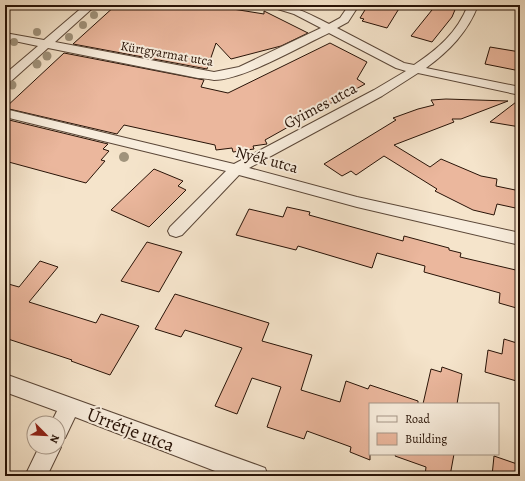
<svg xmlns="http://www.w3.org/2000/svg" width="525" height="481" viewBox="0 0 525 481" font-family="Alegreya,serif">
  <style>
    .building { fill: #ebb79d; stroke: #281307 }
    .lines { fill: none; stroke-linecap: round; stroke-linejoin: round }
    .street-casing { stroke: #5b4738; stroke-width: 2 }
    .street { fill: #f8eddd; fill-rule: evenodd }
    .tree { fill: #a0937c }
    .labels { text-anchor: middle; stroke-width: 4; stroke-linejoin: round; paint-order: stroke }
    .far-street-label { font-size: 13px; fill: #281307; stroke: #f8eddd }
    .street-label { font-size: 16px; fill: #281307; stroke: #f8eddd }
    .near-street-label { font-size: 19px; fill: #281307; stroke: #f8eddd }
  </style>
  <rect width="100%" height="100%" fill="#f5e4cb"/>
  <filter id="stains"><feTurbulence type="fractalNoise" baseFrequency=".005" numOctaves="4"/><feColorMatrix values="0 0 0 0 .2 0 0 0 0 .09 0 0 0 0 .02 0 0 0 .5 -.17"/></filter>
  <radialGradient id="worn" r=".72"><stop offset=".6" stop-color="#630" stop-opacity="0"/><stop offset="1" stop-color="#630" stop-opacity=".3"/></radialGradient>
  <g class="building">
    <path d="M116,5H208L264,14V11L308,33L281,46L231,59L216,43L207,69L73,44Z"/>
    <path d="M368,5H388L400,7L387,28L362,21L364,19L360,18Z"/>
    <path d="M436,5H457L452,17L432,42L411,36Z"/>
    <path d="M330,43L367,62L357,79L365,84L265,140L267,144L253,146L254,149L233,152L232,148L216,150L215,145L124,125L117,134L5,108L64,53L204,80L201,87L228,93Z"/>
    <path d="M490,47L520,52V71L485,64Z"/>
    <path d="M446,99L508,101L461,119H452L454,122L394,145L430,167L441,159L481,176L497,179L496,186L520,191V209L497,204L494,215L473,210L435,191L437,189L384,156L356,175L351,171L342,176L324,164L396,120L393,118L418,109L434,105L431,100Z"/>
    <path d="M520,99V127L490,122Z"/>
    <path d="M5,119L108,144L103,149L109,151L101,160L105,161L86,183L5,161Z"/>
    <path d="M154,169L183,181L178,186L186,190L149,227L111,210Z"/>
    <path d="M287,207L310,212L309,215L403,241L404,236L449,248V250L461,253L460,257L520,271V309L499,303L500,293L424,272L425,266L377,253L372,268L298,246L296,250L236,235L249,209L283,217Z"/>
    <path d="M147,242L182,252L159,292L121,281Z"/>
    <path d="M40,261L58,267L29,302L96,323L101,314L139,326L110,375L71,361L72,360L5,338V283L19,287Z"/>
    <path d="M175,294L269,323L262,341L312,355L301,390L340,402L346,381L368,389L370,385L418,401V404H370V460L350,452L351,447L307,431L304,439L267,427L281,387L252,378L237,414L215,406L242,348L185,330L181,337L155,329Z"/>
    <path d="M504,339L520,344V382L485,372L488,350L502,354Z"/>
    <path d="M442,367L462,374L457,404H423L431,369L441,372Z"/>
    <path d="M396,454H454L450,476H425L426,467L395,456Z"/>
    <path d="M494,456L520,465V476H492Z"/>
  </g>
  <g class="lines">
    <defs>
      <g id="street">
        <path d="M85,5H96L55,42L214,72L239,67L321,28L294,14L271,7L270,5C295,5 307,13 329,24L340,18L349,5H359L348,22L337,28L404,63L414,65C438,49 457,33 468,5H478C468,32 449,51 426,68L520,87V95L418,73L382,96L249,168L357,197L520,233V245L357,207L239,175L182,235L176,237L170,235L168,231L170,227L226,171L5,117V109L234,164L374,90L406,71L396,68L329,33C301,46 243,80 214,80C208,79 203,78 198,78L48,48L9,83L5,84V74L38,46L5,39V33L44,40Z"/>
        <path d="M5,374L257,465L265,468L268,476H228L75,417L65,438L58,441L61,447L47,476H25L39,447H58V423H51L57,411L5,392Z"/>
      </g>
    </defs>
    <use href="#street" class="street-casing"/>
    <use href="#street" class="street"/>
  </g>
  <g class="tree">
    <circle cx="94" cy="15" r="4"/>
    <circle cx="83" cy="25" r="4"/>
    <circle cx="37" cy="32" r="4"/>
    <circle cx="69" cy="37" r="4"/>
    <circle cx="14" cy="42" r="4"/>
    <circle cx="47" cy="56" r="4.5"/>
    <circle cx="37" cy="64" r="4.5"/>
    <circle cx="12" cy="85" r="4.5"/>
    <circle cx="124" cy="157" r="5"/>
  </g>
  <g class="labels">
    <g class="far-street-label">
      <text transform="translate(167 53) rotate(10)" y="5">Kürtgyarmat utca</text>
    </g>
    <g class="street-label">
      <text transform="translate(320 105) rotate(-28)" y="6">Gyimes utca</text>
      <text transform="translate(267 159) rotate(15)" y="6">Nyék utca</text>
    </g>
    <g class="near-street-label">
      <text transform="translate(131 429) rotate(21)" y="7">Úrrétje utca</text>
    </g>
  </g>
  <rect width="525" height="481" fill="none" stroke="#f5e4cb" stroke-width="20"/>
  <rect x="6" y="6" width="513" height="469" fill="none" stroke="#281307" stroke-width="2"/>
  <rect x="10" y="10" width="505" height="461" fill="none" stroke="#281307"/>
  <rect x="369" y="403" width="130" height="52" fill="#f8eddd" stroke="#a59687"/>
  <rect x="377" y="416" width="20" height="6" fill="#f8eddd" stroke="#a59687"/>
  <text x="405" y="423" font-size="12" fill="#281307">Road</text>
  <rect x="377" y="433" width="20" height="12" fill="#ebb79d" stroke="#a59687"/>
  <text x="405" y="443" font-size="12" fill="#281307">Building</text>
  <g transform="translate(46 435) rotate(114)"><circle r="19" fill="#f8eddd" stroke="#a59687"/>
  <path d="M0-3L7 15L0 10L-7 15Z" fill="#8f2418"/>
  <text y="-6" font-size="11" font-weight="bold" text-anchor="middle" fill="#281307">N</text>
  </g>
  <rect width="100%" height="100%" filter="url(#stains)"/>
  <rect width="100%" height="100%" fill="url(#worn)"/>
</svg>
